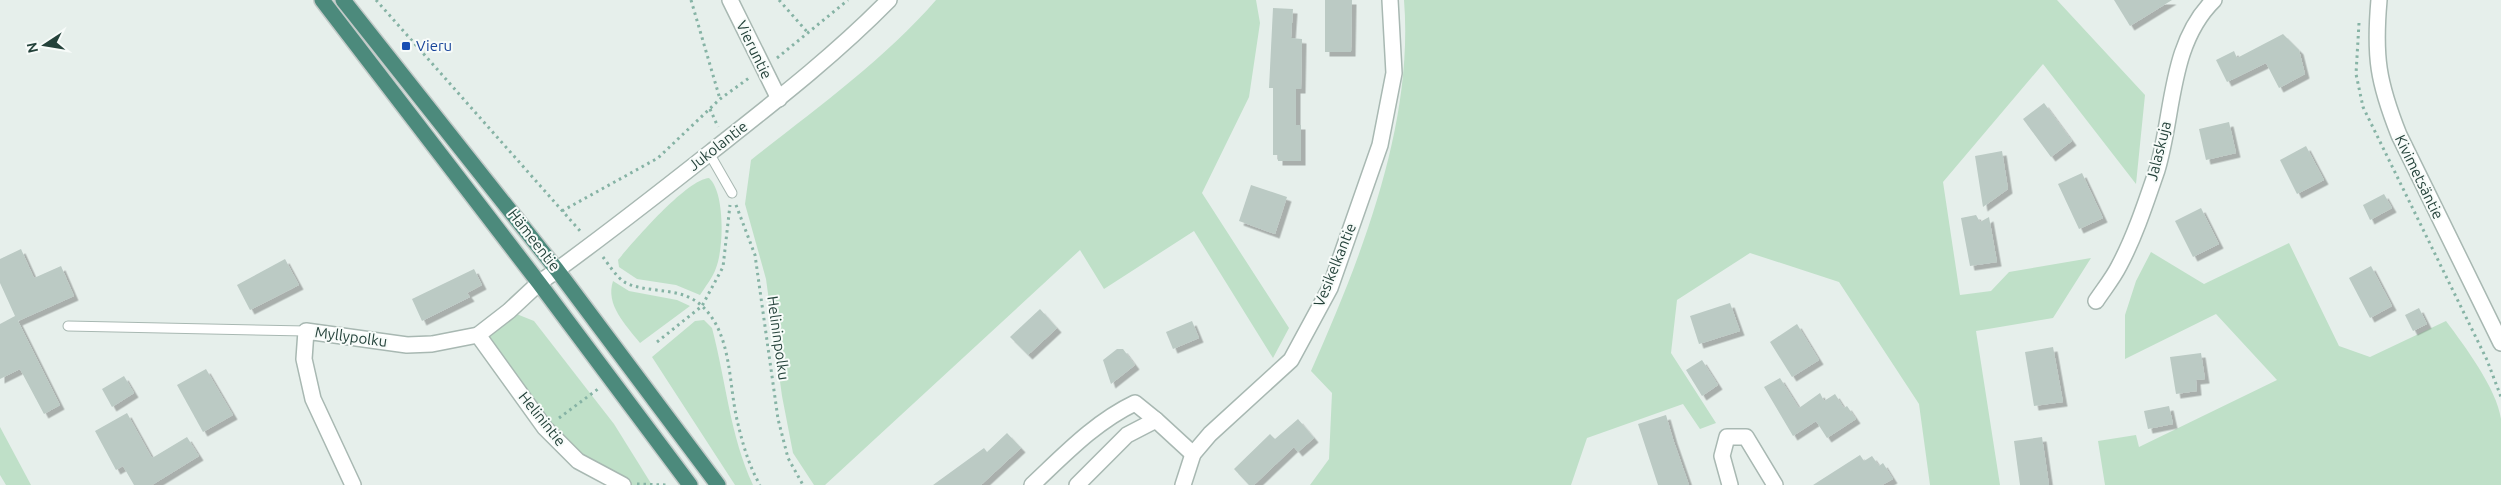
<svg xmlns="http://www.w3.org/2000/svg" width="2501" height="485" viewBox="0 0 2501 485" font-family="Ubuntu,sans-serif">
  <style>
    .green { fill: #bfe0c8 }
    .building { fill: #bbcac4; filter: url(#shadow) }
    .lines { fill: none; stroke-linecap: round; stroke-linejoin: round }
    .service-casing { stroke: #a8b8b2; stroke-width: 11 }
    .minor-casing { stroke: #a8b8b2; stroke-width: 18 }
    .tertiary-casing { stroke: #a8b8b2; stroke-width: 18 }
    .trunk-casing { stroke: #c2cac8; stroke-width: 18 }
    .path { stroke: #86b3a5; stroke-width: 3; stroke-dasharray: 2.5 4; stroke-linecap: butt }
    .service { stroke: #fff; stroke-width: 9 }
    .minor { stroke: #fff; stroke-width: 15 }
    .tertiary { stroke: #fff; stroke-width: 15 }
    .trunk { stroke: #4c8a7c; stroke-width: 15 }
    .transit-dot { fill: #1a4fb4; stroke: #f7fbf9; stroke-width: 2 }
    .labels { text-anchor: middle; stroke-width: 4; stroke-linejoin: round; paint-order: stroke }
    .transit-label { font-size: 15px; fill: #164399; stroke: #f7fbf9; text-anchor: start }
    .street-label { font-size: 15px; fill: #24423a; stroke: #f7fbf9 }
  </style>
  <defs>
    <filter id="shadow"><feDropShadow dx="4.5" dy="4.5" stdDeviation="0" flood-color="#0004"/></filter>
  </defs>
  <rect width="100%" height="100%" fill="#e6efeb"/>
  <g class="green">
    <path d="M936,0H1256L1260,23L1249,97L1202,193L1289,328L1273,358L1194,231L1104,289L1080,250L825,485H814L793,453L782,396L766,279L745,204L751,160C814,110 883,61 936,0Z"/>
    <path d="M1404,0H2057L2145,95L2136,184L2043,64L1943,182L1960,295L1991,291L2009,272L2091,258L2053,318L1976,331L2000,485H1930L1919,404L1839,282L1750,253L1677,300L1671,353L1716,423L1700,429L1683,404L1587,438L1571,485H1310L1329,459L1332,393L1311,371C1361,258 1414,125 1404,0Z"/>
    <path d="M709,178C725,192 724,248 716,268C713,277 705,287 700,295L676,285L637,279L619,267L618,260C634,241 686,180 709,178Z"/>
    <path d="M2289,243L2339,346L2370,357L2446,321C2464,345 2497,389 2501,419C2501,440 2501,464 2501,485H2105L2098,441L2136,435L2139,447L2277,380L2216,314L2125,359V315L2136,281L2151,252L2204,284Z"/>
    <path d="M613,281L629,291L677,300L690,306L640,343C626,325 605,305 613,281Z"/>
    <path d="M509,311L534,321L614,424L652,485H622L545,428L478,335Z"/>
    <path d="M704,320L712,328C726,381 730,436 753,485H735L652,357L695,321Z"/>
    <path d="M0,427L31,485H6L0,475Z"/>
  </g>
  <g class="building">
    <path d="M1325,0H1352L1351,52H1325Z"/>
    <path d="M2114,0H2172L2130,26Z"/>
    <path d="M1273,8L1293,9L1291,38L1302,39L1301,89H1296V125H1301V161H1278V155H1273V88H1269Z"/>
    <path d="M2283,34L2299,50L2305,74L2279,88L2266,63L2227,82L2216,60L2234,51L2237,58Z"/>
    <path d="M2044,103L2072,141L2051,157L2023,119Z"/>
    <path d="M2229,122L2236,153L2206,160L2199,129Z"/>
    <path d="M2306,146L2324,180L2297,194L2280,160Z"/>
    <path d="M2002,151L2008,189L1983,207L1975,156Z"/>
    <path d="M2082,173L2103,218L2079,229L2058,184Z"/>
    <path d="M1251,185L1287,197L1275,234L1239,221Z"/>
    <path d="M2384,194L2392,208L2370,220L2363,205Z"/>
    <path d="M2201,208L2219,244L2193,257L2175,221Z"/>
    <path d="M1976,215L1980,222L1989,217L1997,262L1970,266L1961,218Z"/>
    <path d="M21,249L34,278L61,266L74,296L18,321L60,405L44,414L20,369L0,379V324L15,316L0,283V259Z"/>
    <path d="M285,259L299,285L250,310L237,285Z"/>
    <path d="M2371,266L2392,306L2370,318L2349,278Z"/>
    <path d="M474,269L482,285L467,293L470,297L422,321L412,299Z"/>
    <path d="M1730,303L1740,331L1699,344L1690,316Z"/>
    <path d="M2419,308L2427,324L2413,331L2405,315Z"/>
    <path d="M1040,309L1057,328L1028,355L1010,337Z"/>
    <path d="M1192,321L1199,338L1173,349L1166,332Z"/>
    <path d="M1797,324L1819,360L1792,377L1770,342Z"/>
    <path d="M2053,347L2063,402L2034,406L2025,352Z"/>
    <path d="M1117,349H1123L1135,365L1111,384L1103,360Z"/>
    <path d="M2201,353L2205,379L2196,380L2197,391L2176,394L2170,357Z"/>
    <path d="M1702,360L1718,385L1702,396L1686,370Z"/>
    <path d="M206,369L233,415L203,432L177,385Z"/>
    <path d="M124,376L134,393L112,407L102,389Z"/>
    <path d="M1780,378L1799,408L1820,393L1824,401L1835,394L1844,408L1847,406L1856,419L1827,438L1816,421L1793,436L1764,387Z"/>
    <path d="M2169,406L2173,424L2148,429L2144,411Z"/>
    <path d="M127,413L152,458L187,437L199,456L152,485H134L123,466L116,470L95,431Z"/>
    <path d="M1666,415L1673,439L1689,485H1658L1638,424Z"/>
    <path d="M1298,419L1314,438L1298,452L1294,447L1254,485H1249L1234,469L1270,434L1275,439Z"/>
    <path d="M1007,433L1021,448L981,485H933L984,448L987,452Z"/>
    <path d="M2042,437L2049,485H2020L2014,441Z"/>
    <path d="M1860,455L1864,461L1872,456L1879,466L1883,463L1893,479L1882,485H1813Z"/>
  </g>
  <g class="lines">
    <defs>
      <g id="service">
        <path d="M709,153L732,193"/>
        <path d="M68,326L306,331"/>
      </g>
      <g id="minor">
        <path d="M730,0L779,99"/>
        <path d="M2379,0C2374,57 2378,82 2399,135L2501,343"/>
        <path d="M2096,301C2104,289 2113,278 2119,266C2135,236 2146,202 2157,170C2174,114 2169,44 2214,0"/>
        <path d="M478,335L545,428L578,461L623,485"/>
        <path d="M353,485L313,399L304,359L306,331L407,345L432,344L478,335L509,311L539,283"/>
        <path d="M1032,485C1064,455 1095,422 1135,403L1156,420"/>
        <path d="M1077,485L1127,435L1156,420L1193,454"/>
        <path d="M1183,485L1193,454L1210,434L1291,360L1330,288L1380,145L1394,73L1390,0"/>
        <path d="M1730,485L1722,456L1727,437H1746L1775,485"/>
      </g>
      <path id="tertiary" d="M539,283C598,241 654,197 711,152C773,103 834,56 889,0"/>
      <g id="trunk">
        <path d="M322,0L539,283L690,485"/>
        <path d="M343,0L557,270L718,485"/>
      </g>
    </defs>
    <use href="#service" class="service-casing"/>
    <use href="#minor" class="minor-casing"/>
    <use href="#tertiary" class="tertiary-casing"/>
    <use href="#trunk" class="trunk-casing"/>
    <g class="path">
      <path d="M376,0L581,232"/>
      <path d="M691,0L720,99"/>
      <path d="M779,0L809,34"/>
      <path d="M2359,23L2356,74L2363,107L2487,360L2501,397"/>
      <path d="M777,58L848,0"/>
      <path d="M710,109L718,127"/>
      <path d="M736,205L755,255L778,419L788,458L803,485"/>
      <path d="M562,211L658,158L720,99L749,78"/>
      <path d="M603,257C609,265 617,278 626,283C650,294 681,286 702,306C733,335 728,385 738,424C743,445 749,466 760,485"/>
      <path d="M657,342L702,306L723,267L730,205"/>
      <path d="M559,418L598,389"/>
      <path d="M637,484L668,485"/>
    </g>
    <use href="#service" class="service"/>
    <use href="#minor" class="minor"/>
    <use href="#tertiary" class="tertiary"/>
    <use href="#trunk" class="trunk"/>
  </g>
  <rect class="transit-dot" x="401" y="41" width="10" height="10" rx="2.5"/>
  <g class="labels">
    <g class="transit-label">
      <text x="416" y="51">Vieru</text>
    </g>
    <g class="street-label">
      <text transform="translate(754 50) rotate(64)" y="5">Vieruntie</text>
      <text transform="translate(718 146) rotate(-38)" y="5">Jukolantie</text>
      <text transform="translate(2159 151) rotate(-76)" y="5">Jalaskuja</text>
      <text transform="translate(2419 177) rotate(64)" y="5">Kivimetsäntie</text>
      <text transform="translate(534 240) rotate(52)" y="5">Hämeentie</text>
      <text transform="translate(1335 265) rotate(-68)" y="5">Vesikelkantie</text>
      <text transform="translate(351 337) rotate(8)" y="5">Myllypolku</text>
      <text transform="translate(778 338) rotate(82)" y="5">Helininpolku</text>
      <text transform="translate(542 419) rotate(51)" y="5">Helinintie</text>
    </g>
  </g>
  <g transform="translate(45 45) rotate(258)" stroke="#f7fbf9" stroke-width="4" paint-order="stroke">
  <path d="M0-4L9 19L0 12L-9 19Z" fill="#24423a"/>
  <text y="-8" font-size="14" font-weight="bold" text-anchor="middle" fill="#24423a">N</text>
  </g>
</svg>
